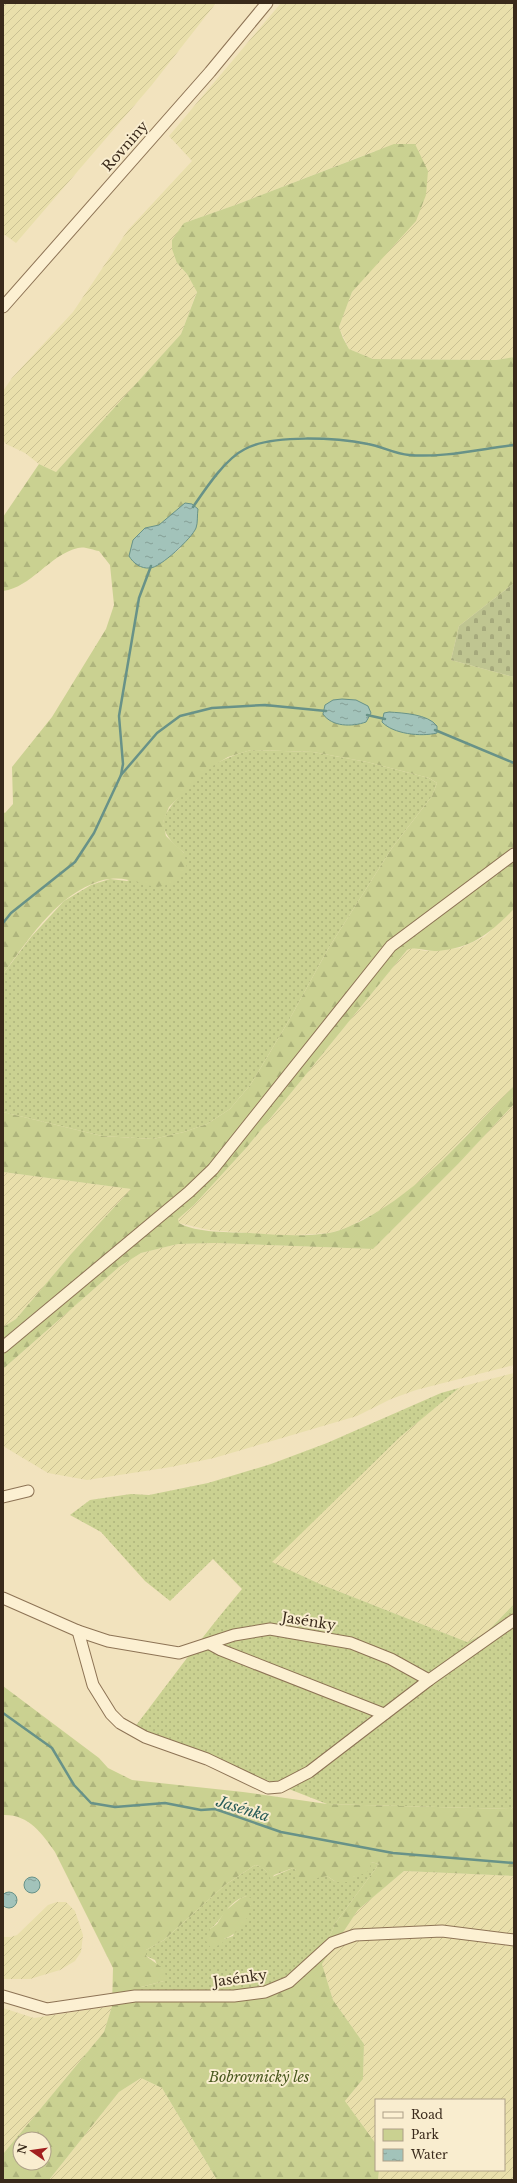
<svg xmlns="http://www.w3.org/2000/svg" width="517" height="2183" viewBox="0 0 517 2183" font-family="'Libre Baskerville',serif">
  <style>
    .farmland { fill: url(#farmland-furrows) }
    .green { fill: url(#green-dots); fill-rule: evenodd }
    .forest { fill: url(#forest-firs); fill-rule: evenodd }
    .cemetery { fill: url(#cemetery-stones) }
    .water { fill: url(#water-ripples); stroke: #689288 }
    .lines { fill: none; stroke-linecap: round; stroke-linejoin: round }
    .stream { stroke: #689288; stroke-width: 2.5 }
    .minor-casing { stroke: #8d7355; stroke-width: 13 }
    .minor { stroke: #fcf0d2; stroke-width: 11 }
    .labels { text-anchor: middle; stroke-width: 4; stroke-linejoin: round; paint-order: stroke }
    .street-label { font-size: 14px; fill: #3a2a1b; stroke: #f9edcf }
    .park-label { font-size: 14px; font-style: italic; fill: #4a591f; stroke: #f9edcf }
    .water-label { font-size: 15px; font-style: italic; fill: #295c59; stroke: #f9edcf }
  </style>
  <defs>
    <pattern id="farmland-furrows" width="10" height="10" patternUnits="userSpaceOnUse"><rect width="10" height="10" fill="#e9dfab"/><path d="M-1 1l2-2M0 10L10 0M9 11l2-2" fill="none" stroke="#c9c093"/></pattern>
    <pattern id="green-dots" width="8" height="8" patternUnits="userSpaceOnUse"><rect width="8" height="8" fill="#cad191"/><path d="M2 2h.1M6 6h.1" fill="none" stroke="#aeb47c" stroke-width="1.8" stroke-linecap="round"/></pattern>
    <pattern id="forest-firs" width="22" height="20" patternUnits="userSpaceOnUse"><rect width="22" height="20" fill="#cad191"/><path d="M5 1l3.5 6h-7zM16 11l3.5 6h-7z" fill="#aeb47c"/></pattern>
    <pattern id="cemetery-stones" width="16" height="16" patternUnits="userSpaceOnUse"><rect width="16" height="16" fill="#bfc591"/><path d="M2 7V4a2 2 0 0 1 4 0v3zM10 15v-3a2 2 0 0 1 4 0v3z" fill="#a5a97c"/></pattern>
    <pattern id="water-ripples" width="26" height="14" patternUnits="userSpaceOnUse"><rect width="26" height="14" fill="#a2c3ba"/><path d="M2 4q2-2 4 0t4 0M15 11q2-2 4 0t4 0" fill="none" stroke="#859f96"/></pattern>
  </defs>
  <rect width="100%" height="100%" fill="#f2e3be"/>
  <g class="farmland">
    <path d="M3,3H216L151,86L16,243L5,235L3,236Z"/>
    <path d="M281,3H514V357L496,360L373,359L349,349L339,327L352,292L370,271L375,151L238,204L184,223L177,263L187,274L197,291L181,334L56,472L39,464L25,453L6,444L3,440V391L12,378L73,312L128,230L192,161L169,136Z"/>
    <path d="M514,909V1086L437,1166L394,1203L346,1228L329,1233L282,1236L209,1230L179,1223L178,1219L194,1205L247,1147L407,950L412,948L425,951L460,948L484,937Z"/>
    <path d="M514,1104V1365L416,1390L391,1399L357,1416L214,1458L171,1467L87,1480L48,1473L3,1446V1369L119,1267L141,1253L178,1244L215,1243L373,1249L459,1163Z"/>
    <path d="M3,1172L131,1189L71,1254L16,1319L3,1327Z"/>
    <path d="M514,1373V1604L486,1633L467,1642L320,1584L271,1562L400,1437L460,1387Z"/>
    <path d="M404,1871L514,1876V2180H378L379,2170H504V2100H376V2144L345,2101L363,2079L364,2044L333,2000L322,1964L358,1910Z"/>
    <path d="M57,1902H66L75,1911L83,1935L81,1952L75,1961L60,1970L30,1979H3V1937H11L17,1935L48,1905Z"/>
    <path d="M112,2006L104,2032L3,2154V2008L34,2018Z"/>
    <path d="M141,2078L162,2088L217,2180H49L119,2092Z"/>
  </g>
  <g class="green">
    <path d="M251,750L313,752L367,762L429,778L437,783L432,796L392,848L328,949L288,1022L251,1084L230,1109L207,1124L184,1132L153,1139L102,1136L3,1112V974L31,937L64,901L91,885L110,879L127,881L184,853C175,845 165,837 163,824C162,810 199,774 211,766C224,759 237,754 251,750Z"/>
    <path d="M459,1388L400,1437L272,1562L320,1584L467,1642L486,1633L514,1604V1806L511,1809L327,1804L134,1728C170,1681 204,1634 242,1589L213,1559L170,1601L145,1581L101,1532L70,1515L90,1500L131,1494L149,1495L208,1483L271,1464L327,1443L441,1393Z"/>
    <path d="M371,1862L379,1864L334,1925C332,1936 324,1943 316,1952C268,2006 205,1988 141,1991V1987L164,1981L155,1960L146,1956V1950L164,1940L225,1885L255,1865L262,1867L272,1877L293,1868L296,1870V1879L327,1876L336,1882L355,1876ZM247,1896L233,1936L224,1939L210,1929C224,1919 228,1900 247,1896Z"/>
  </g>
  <g class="forest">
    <path d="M394,144H415L428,171L426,195L416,221L352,292L339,327L343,338L349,349L373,359L496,360L514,357V583L459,626L451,660L514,677V909C490,933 473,948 437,951C427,952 416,946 407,950L247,1147L194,1205L178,1219L179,1223C196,1233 230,1232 250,1233C276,1235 304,1237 329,1233C341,1231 352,1225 363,1220C424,1188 467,1134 514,1086V1104L459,1163L373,1249L215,1243L178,1244L141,1253L119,1267L3,1369V1327L16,1319L71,1254L131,1189L3,1172V1112L102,1136L153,1139L184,1132L207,1124L230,1109L251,1084L288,1022L328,949L392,848L432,796L437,783L429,778L367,762L313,752L251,750L228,757L211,767L197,779L169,807L163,822L166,836L184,853L187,868C158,905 142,875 110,879C104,879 97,882 92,884C53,900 27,942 3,974V812L5,813L13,804L12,767L52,717L106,629L114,605L110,565L99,551C93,550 84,546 78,548C49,555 32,587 3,591V517L39,464L56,472L181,334L197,292L187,274L177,263L172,249V240L184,223L238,204ZM159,525L181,548L161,563L149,568L145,528ZM325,705L368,706L323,714Z"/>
    <path d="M3,1686L99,1758L108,1768L132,1780L243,1792L327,1804L511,1809L514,1806V1876L404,1871L358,1910L322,1964L333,2000L364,2044L363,2079L345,2101L376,2144V2170H379L378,2180H217L162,2088L141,2078L119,2092L49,2180H3V2154L104,2032L112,2006L113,1968L55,1852C42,1833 28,1814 3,1815ZM371,1862L379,1864L334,1925C332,1936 324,1943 316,1952C268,2006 205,1988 141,1991V1987L164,1981L166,1977L164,1969L146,1956V1950L164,1940L225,1885L255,1865C264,1867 267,1871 271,1880L274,1875L293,1868L296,1870V1879L308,1880L327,1876L336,1882H350L353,1877L366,1873L370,1869ZM20,2139H44V2163H20Z"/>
    <path d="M247,1896L252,1899C251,1916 241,1933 224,1939L222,1944L211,1948L206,1941L210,1929L217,1924L225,1911L241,1898Z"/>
  </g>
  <path class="cemetery" d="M514,583V677L451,660L459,626Z"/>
  <g class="water">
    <path d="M185,503L192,504L198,509C197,515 198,523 196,528C192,538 160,568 150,568C141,569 133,563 129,556L133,540L145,528L159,525Z"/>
    <path d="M342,699L356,700L368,706L371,713L366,722C352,727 332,727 323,714L325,705L333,700Z"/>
    <path d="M389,712C403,713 428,714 437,726V733C421,737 393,734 382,722L384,713Z"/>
    <circle cx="32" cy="1885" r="8"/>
    <circle cx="9" cy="1900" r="8"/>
  </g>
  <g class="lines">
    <g class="stream">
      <path d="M193,507C206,488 225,459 245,449C273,434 337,438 368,444C381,446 395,454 409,455C443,458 480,449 514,445"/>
      <path d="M367,715L385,719"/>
      <path d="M435,730L514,763"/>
      <path d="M121,775L157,733L180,716L212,708L265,705L326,711"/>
      <path d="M3,923L11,913L75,862L94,833L121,775L123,764L119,716L139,598L151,566"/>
      <path d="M3,1713L52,1748L74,1785L91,1803L115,1807L165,1803L201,1810L215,1809L281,1832L393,1853L514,1863"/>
    </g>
    <defs>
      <g id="minor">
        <path d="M3,307L210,72L267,3"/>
        <path d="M3,1347L189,1192L213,1169L391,946L514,854"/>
        <path d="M3,1497L28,1491"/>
        <path d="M3,1598L78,1631L108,1641L179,1653L234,1635L270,1629L351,1643L391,1659L429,1680L514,1620"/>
        <path d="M78,1631L93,1685L111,1714L120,1723L145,1737L207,1759L268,1788L280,1787L309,1772L429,1680"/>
        <path d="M210,1644L221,1650L384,1714"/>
        <path d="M3,1996L47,2009L135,1996H234L265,1992L289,1982L332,1943L355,1935L442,1931L514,1940"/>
      </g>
    </defs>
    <use href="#minor" class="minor-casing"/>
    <use href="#minor" class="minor"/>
  </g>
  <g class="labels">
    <g class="street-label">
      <text transform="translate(125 146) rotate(-49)" y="5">Rovniny</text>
      <text transform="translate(309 1621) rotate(9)" y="5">Jasénky</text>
      <text transform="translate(240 1978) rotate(-8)" y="5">Jasénky</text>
    </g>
    <g class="park-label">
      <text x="259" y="2082">Bobrovnický les</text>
    </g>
    <g class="water-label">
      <text transform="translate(243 1809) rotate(17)" y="5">Jasénka</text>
    </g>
  </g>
  <rect width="517" height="2183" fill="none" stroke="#3a2a1b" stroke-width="8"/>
  <rect x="375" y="2099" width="130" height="72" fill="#f9edcf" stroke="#ad9f87"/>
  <rect x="383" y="2112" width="20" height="6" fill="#fcf0d2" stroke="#ad9f87"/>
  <text x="411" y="2119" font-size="12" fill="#3a2a1b">Road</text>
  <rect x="383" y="2129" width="20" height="12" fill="#cad191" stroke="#ad9f87"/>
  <text x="411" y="2139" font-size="12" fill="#3a2a1b">Park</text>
  <rect x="383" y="2149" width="20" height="12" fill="url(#water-ripples)" stroke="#ad9f87"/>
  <text x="411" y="2159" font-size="12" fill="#3a2a1b">Water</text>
  <g transform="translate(32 2151) rotate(283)"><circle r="19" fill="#f9edcf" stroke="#ad9f87"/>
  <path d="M0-3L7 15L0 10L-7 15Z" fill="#a21f1f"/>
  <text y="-6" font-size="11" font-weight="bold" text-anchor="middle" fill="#3a2a1b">N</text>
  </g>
</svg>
